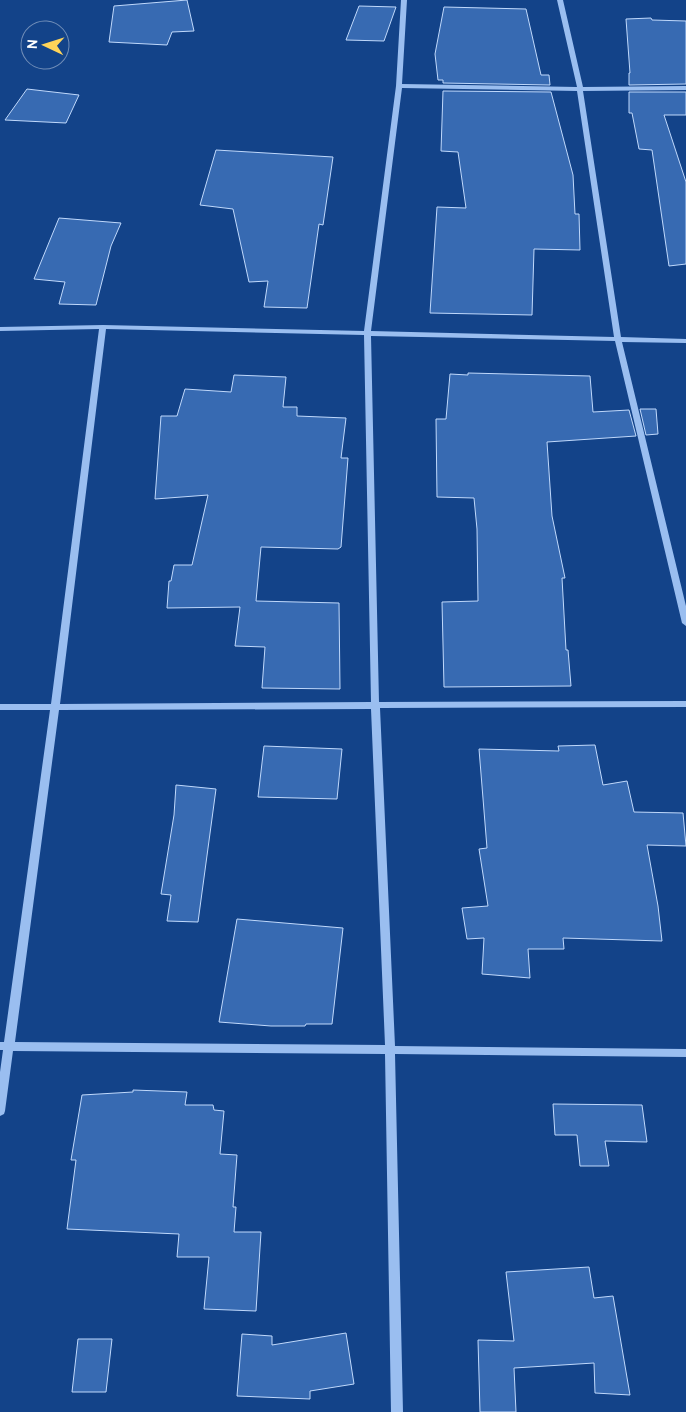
<svg xmlns="http://www.w3.org/2000/svg" width="686" height="1412" viewBox="0 0 686 1412" font-family="Overpass,sans-serif">
  <style>
    .building { fill: #376ab2; stroke: #c0d9fc }
    .lines { fill: none; stroke-linecap: round; stroke-linejoin: round }
    .minor { fill: #9abef0; fill-rule: evenodd }
  </style>
  <rect width="100%" height="100%" fill="#134389"/>
  <g class="building">
    <path d="M187,0L194,31L172,32L167,45L109,42L114,6Z"/>
    <path d="M359,6L396,7L384,41L346,40Z"/>
    <path d="M444,7L526,9L541,75H549L550,85L443,83V80H438L435,54Z"/>
    <path d="M651,18L652,20L686,21V84L629,85V73H630L626,19Z"/>
    <path d="M27,89L79,95L66,123L5,120Z"/>
    <path d="M443,91L551,92L573,175L575,214H579L580,250L534,249L532,315L430,313L437,207L466,208L458,152L441,151Z"/>
    <path d="M629,92H686V115H664L686,182V264L669,266L652,150L639,149L632,113H629Z"/>
    <path d="M216,150L333,157L323,225L319,224L307,308L264,307L268,281L249,282L233,209L200,205Z"/>
    <path d="M59,218L121,223L111,246L96,305L59,304L65,282L34,279Z"/>
    <path d="M468,373L590,376L593,412L629,410L636,436L547,442L552,516L565,578H562L566,650H568L571,686L444,687L442,602L478,601L477,529L474,498L437,497L436,419H446L450,374L468,375Z"/>
    <path d="M234,375L286,377L283,407H297V416L346,418L341,458H348L341,547L338,549L261,547L256,601L339,603L340,689L262,688L265,647L235,646L240,607L167,608L169,581H171L174,565H192L208,495L155,499L161,416H177L185,389L231,392Z"/>
    <path d="M640,409H656L658,434L646,435Z"/>
    <path d="M595,745L603,785L627,781L634,812L683,813L686,846L647,845L658,906L662,941L563,938L564,949H528L530,978L482,974L484,938L467,939L462,908L488,906L479,849L487,848L479,749L559,751L558,746Z"/>
    <path d="M264,746L342,749L337,799L258,797Z"/>
    <path d="M176,785L216,789L198,922L167,921L171,895L161,894L174,815Z"/>
    <path d="M237,919L343,928L332,1024H306L305,1026H271L219,1022Z"/>
    <path d="M133,1090L187,1092L185,1105H213L214,1110L224,1111L220,1154L237,1155L233,1207H236L234,1232H261L256,1311L204,1309L209,1257H177L179,1234L67,1229L76,1160H71L82,1095L133,1092Z"/>
    <path d="M553,1104L642,1105L647,1142L605,1141L609,1166H580L577,1135H555Z"/>
    <path d="M589,1267L594,1298L613,1296L630,1395L595,1393L594,1363L514,1368L516,1412H480L478,1340L514,1341L506,1272Z"/>
    <path d="M346,1333L354,1384L310,1391V1399L237,1396L242,1334L272,1336V1345Z"/>
    <path d="M78,1339H112L106,1392H72Z"/>
  </g>
  <g class="lines">
    <path class="minor" d="M401,0H407L402,84L577,87L557,0H563L583,87L686,86V90L583,91L621,337L686,339V343L622,342L686,606V626L682,623L615,341L371,336L379,702L686,701V707L380,708L395,1046L686,1049V1057L395,1054L403,1412H391L385,1054L13,1051L5,1111L4,1114L0,1116V1072L3,1050H0V1042H4L50,710H0V704H51L99,329L0,331V327L103,325L364,331L396,86ZM402,88L577,91L614,337L371,331ZM106,329L364,335L371,702L60,704ZM371,709L385,1045L15,1042L59,710Z"/>
  </g>
  <g transform="translate(45 45) rotate(274)"><circle r="24" fill="#134389" stroke="#718eb8"/>
  <path d="M0-4L9 19L0 12L-9 19Z" fill="#ffd459"/>
  <text y="-8" font-size="14" font-weight="bold" text-anchor="middle" fill="#ffffff">N</text>
  </g>
</svg>
